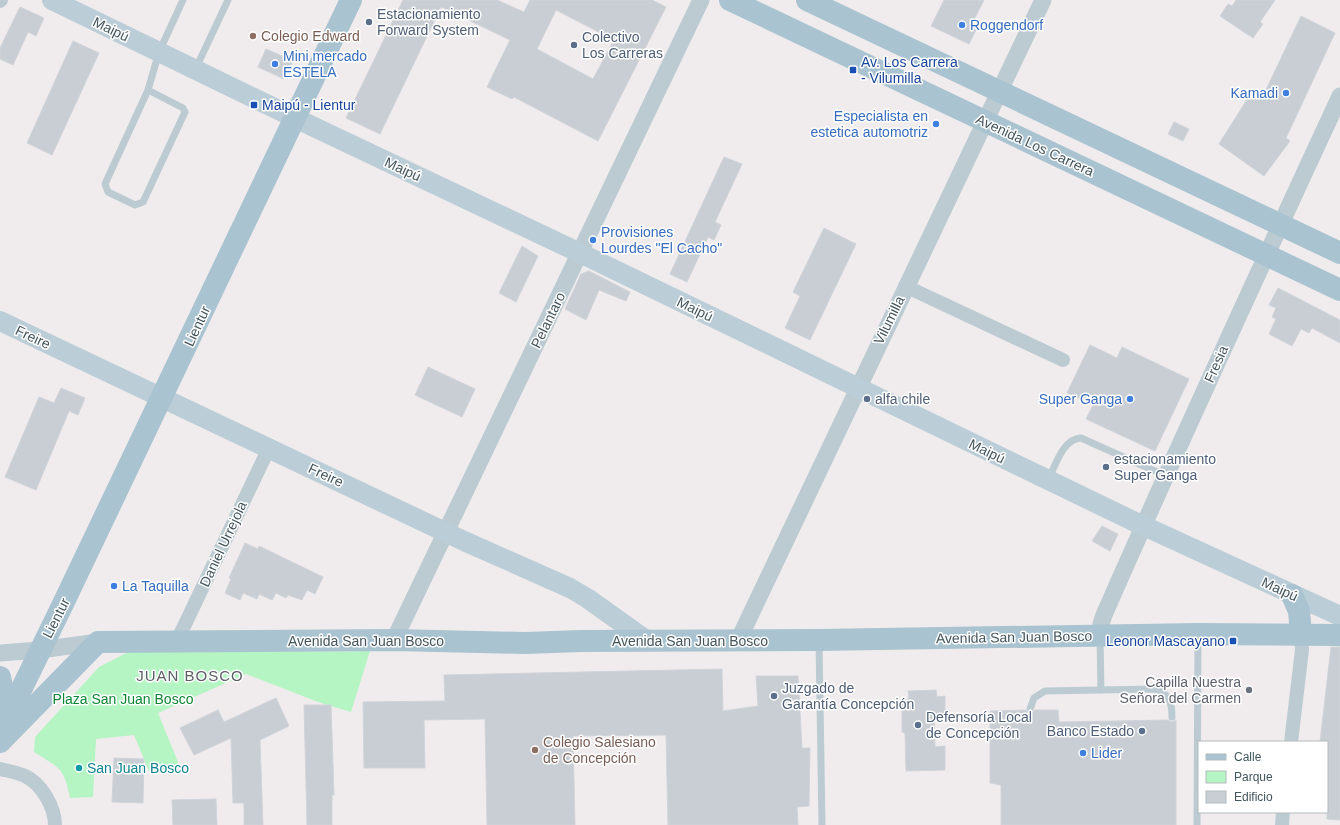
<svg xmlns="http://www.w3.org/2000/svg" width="1340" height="825" viewBox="0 0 1340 825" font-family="Helvetica,sans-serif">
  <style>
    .green { fill: #b5f4c3 }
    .building { fill: #c8ced3; stroke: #d0d4da; fill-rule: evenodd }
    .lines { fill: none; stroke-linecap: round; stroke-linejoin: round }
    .service { stroke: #bbcbd1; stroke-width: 7 }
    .minor { stroke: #bbcbd1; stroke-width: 14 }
    .tertiary { stroke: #bbcbd1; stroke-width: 17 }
    .secondary { stroke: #bbcdd6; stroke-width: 20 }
    .primary { stroke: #a9c3d0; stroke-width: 22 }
    .service-dot { fill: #5c6f8a; stroke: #fff; stroke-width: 1.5 }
    .shop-dot { fill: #3f7fe0; stroke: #fff; stroke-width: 1.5 }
    .education-dot { fill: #8d6e63; stroke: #fff; stroke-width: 1.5 }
    .transit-dot { fill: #1a4fb4; stroke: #fff; stroke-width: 1.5 }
    .worship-dot { fill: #6b7280; stroke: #fff; stroke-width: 1.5 }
    .culture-dot { fill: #0f9aa8; stroke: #fff; stroke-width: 1.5 }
    .labels { text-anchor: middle; stroke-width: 3; stroke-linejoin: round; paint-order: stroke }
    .service-label { font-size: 14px; fill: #4e5e75; stroke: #fff; text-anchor: start }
    .shop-label { font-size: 14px; fill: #366cbe; stroke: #fff; text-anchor: start }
    .street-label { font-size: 14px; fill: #43555c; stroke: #fff }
    .education-label { font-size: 14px; fill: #785e54; stroke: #fff; text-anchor: start }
    .transit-label { font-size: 14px; fill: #164399; stroke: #fff; text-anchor: start }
    .worship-label { font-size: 14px; fill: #5b616d; stroke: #fff; text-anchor: end }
    .park-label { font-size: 14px; fill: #0c8535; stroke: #fff }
    .culture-label { font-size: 14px; fill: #0d838f; stroke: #fff; text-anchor: start }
    .neighbourhood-label { font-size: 15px; letter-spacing: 1px; fill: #595f63; stroke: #fff }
  </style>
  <rect width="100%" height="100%" fill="#f0eced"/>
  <path class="green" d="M136,648C214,649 292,653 370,651L351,712L318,702L246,674L158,713L180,767L149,771L134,735L96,739L93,797L70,798C64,767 59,768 34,752L35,737L99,667Z"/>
  <g class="building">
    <path d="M403,0H497L524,12L530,0H652L666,7L598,141L514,97L512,99L487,87L510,40L441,7L380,134L346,118ZM556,10L614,40L593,79L537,49Z"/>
    <path d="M944,0H984L970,28L976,30L969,44L931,26Z"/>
    <path d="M1236,0H1275L1260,22L1263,24L1253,38L1220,16L1228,4L1232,6Z"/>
    <path d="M20,7L44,18L36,36L28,32L13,65L0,59V48Z"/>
    <path d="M1301,16L1335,33L1286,138L1290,141L1264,176L1219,144L1253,90L1263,96Z"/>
    <path d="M73,41L99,53L52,155L27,143Z"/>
    <path d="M266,49L293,61L284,79L258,67Z"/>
    <path d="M1174,122L1189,129L1183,141L1168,134Z"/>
    <path d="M724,157L742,164L715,222L721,225L714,240L708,237L687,282L670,274Z"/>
    <path d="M824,228L856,244L810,340L785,328L800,296L793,292Z"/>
    <path d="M522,246L538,256L516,302L499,293Z"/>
    <path d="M589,271L630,292L626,301L599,290L586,320L565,309L581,274Z"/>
    <path d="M1278,288L1340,320V343L1312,328L1309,333L1301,329L1292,346L1269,334L1276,319L1272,317L1276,308L1269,305Z"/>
    <path d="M1090,345L1117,358L1122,347L1189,379L1155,451L1086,419L1093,405L1067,393Z"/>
    <path d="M428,367L475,389L462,417L415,395Z"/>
    <path d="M61,388L85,398L78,415L69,411L36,490L5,477L39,397L54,403Z"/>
    <path d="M1102,526L1118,534L1110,551L1092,541Z"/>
    <path d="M245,543L258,549L259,546L323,577L315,594L307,590L302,600L288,595L286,598L276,593L272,600L259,594L257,599L243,593L240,600L225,593L231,579L229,578Z"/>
    <path d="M1331,647H1340V820L1327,819V742H1320Z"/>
    <path d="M722,669L723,711L758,706L756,676H798L802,748H810L809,806L797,807L798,825H668L666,735L573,736L575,825H487L485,719L424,720L425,768H364L363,702L445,701L444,675Z"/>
    <path d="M936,690L937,697L945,696V717H934L935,747L945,746V770L906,771L905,733L902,732V704L909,697L908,691Z"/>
    <path d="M276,698L289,726L260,740L263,825H244V803H233L231,738L194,755L180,728L218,710L224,722Z"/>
    <path d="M304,705H331L334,795H332V825H307Z"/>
    <path d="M1025,710L1030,714L1035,710H1058L1059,722L1168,720L1172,722L1176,720V825H1001V785L990,783V711Z"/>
    <path d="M114,758L144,759L143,803L112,802Z"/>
    <path d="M216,799L217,825H173L172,800Z"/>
  </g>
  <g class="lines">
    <g class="service">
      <path d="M196,68L228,0"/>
      <path d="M148,90L183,108L185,112L143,202L135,205L108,192L105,184L148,90L159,52L183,0"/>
      <path d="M1049,478C1056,464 1063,439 1081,438L1166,476"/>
      <path d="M1100,638L1101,690"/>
      <path d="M819,641L822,825"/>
      <path d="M1030,709L1034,698L1045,691L1154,689C1169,692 1172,703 1172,717"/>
      <path d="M1197,825L1198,636"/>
    </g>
    <g class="minor">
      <path d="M0,1L1,0"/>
      <path d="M905,286L1063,360"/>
      <path d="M177,641L269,448"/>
      <path d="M1291,742L1302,650L1301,634"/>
      <path d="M0,769C8,771 17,772 25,776C41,783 55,807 55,825"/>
      <path d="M1282,825L1283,812"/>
    </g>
    <g class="tertiary">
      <path d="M1100,635L1101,624L1104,615C1180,441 1260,269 1340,96"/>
      <path d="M394,640L701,0"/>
      <path d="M738,641L1043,0"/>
      <path d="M0,653L40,650L98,642"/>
    </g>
    <g class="secondary">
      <path d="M52,0L295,118L580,253L1133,521L1340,616"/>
      <path d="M0,321L464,541L570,588L587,598L646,640"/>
    </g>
    <g class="primary">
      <path d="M730,0L1340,290"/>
      <path d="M807,0L1340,253"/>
      <path d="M1292,595L1299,611L1301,634"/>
      <path d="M0,677L5,701L1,718"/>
      <path d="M0,725L20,692L62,606L351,0"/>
      <path d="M0,742L98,642L394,640L525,643L581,641L819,640L1198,634L1340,635"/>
    </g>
  </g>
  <g class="service-dot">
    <circle cx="369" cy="22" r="4"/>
    <circle cx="574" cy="45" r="4"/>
    <circle cx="867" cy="399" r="4"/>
    <circle cx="1106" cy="467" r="4"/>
    <circle cx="774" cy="696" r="4"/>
    <circle cx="918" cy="725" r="4"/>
    <circle cx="1142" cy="731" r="4"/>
  </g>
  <g class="shop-dot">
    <circle cx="962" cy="25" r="4"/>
    <circle cx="275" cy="64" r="4"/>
    <circle cx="1286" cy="93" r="4"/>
    <circle cx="936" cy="124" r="4"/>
    <circle cx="593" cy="240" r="4"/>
    <circle cx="1130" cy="399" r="4"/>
    <circle cx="114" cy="586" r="4"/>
    <circle cx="1083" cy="753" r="4"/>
  </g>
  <g class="education-dot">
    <circle cx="253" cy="36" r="4"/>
    <circle cx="535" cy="750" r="4"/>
  </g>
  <g class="transit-dot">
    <rect x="849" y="66" width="8" height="8" rx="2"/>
    <rect x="250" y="101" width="8" height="8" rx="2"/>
    <rect x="1229" y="637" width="8" height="8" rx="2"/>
  </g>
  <circle class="worship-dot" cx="1249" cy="690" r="4"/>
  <circle class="culture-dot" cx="79" cy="768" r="4"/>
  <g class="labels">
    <g class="service-label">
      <text x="377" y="19">Estacionamiento<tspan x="377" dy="16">Forward System</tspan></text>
      <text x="582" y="42">Colectivo<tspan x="582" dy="16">Los Carreras</tspan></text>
      <text x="875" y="404">alfa chile</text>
      <text x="1114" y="464">estacionamiento<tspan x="1114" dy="16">Super Ganga</tspan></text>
      <text x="782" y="693">Juzgado de<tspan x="782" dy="16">Garantía Concepción</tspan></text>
      <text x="926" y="722">Defensoría Local<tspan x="926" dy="16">de Concepción</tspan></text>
      <text x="1134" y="736" text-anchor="end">Banco Estado</text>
    </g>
    <g class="shop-label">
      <text x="970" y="30">Roggendorf</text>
      <text x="283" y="61">Mini mercado<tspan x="283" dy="16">ESTELA</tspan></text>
      <text x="1278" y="98" text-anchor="end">Kamadi</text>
      <text x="928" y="121" text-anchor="end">Especialista en<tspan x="928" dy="16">estetica automotriz</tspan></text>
      <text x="601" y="237">Provisiones<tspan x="601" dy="16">Lourdes "El Cacho"</tspan></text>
      <text x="1122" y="404" text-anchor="end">Super Ganga</text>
      <text x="122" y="591">La Taquilla</text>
      <text x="1091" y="758">Lider</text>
    </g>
    <g class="street-label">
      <text transform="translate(111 29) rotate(26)" y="5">Maipú</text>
      <text transform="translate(1035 145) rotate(25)" y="5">Avenida Los Carrera</text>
      <text transform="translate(403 169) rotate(25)" y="5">Maipú</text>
      <text transform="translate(695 309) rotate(26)" y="5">Maipú</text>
      <text transform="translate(548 320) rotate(-64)" y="5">Pelantaro</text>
      <text transform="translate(889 320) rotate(-64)" y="5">Vilumilla</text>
      <text transform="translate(197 326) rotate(-65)" y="5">Lientur</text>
      <text transform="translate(33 337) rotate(25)" y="5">Freire</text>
      <text transform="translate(1216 364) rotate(-66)" y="5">Fresia</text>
      <text transform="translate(987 451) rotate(26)" y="5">Maipú</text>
      <text transform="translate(326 475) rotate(25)" y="5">Freire</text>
      <text transform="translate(223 544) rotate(-65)" y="5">Daniel Urrejola</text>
      <text transform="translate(1280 589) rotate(25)" y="5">Maipú</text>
      <text transform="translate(56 618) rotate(-63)" y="5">Lientur</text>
      <text transform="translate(1014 637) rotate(-1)" y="5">Avenida San Juan Bosco</text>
      <text x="366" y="646">Avenida San Juan Bosco</text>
      <text x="690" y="646">Avenida San Juan Bosco</text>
    </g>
    <g class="education-label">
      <text x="261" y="41">Colegio Edward</text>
      <text x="543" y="747">Colegio Salesiano<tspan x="543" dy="16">de Concepción</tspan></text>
    </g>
    <g class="transit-label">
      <text x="861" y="67">Av. Los Carrera<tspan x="861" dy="16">- Vilumilla</tspan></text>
      <text x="262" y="110">Maipú - Lientur</text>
      <text x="1225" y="646" text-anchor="end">Leonor Mascayano</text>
    </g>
    <g class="worship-label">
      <text x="1241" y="687">Capilla Nuestra<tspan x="1241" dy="16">Señora del Carmen</tspan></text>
    </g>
    <g class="park-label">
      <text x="123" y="704">Plaza San Juan Bosco</text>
    </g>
    <g class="culture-label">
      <text x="87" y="773">San Juan Bosco</text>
    </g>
    <g class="neighbourhood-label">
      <text x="190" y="681">JUAN BOSCO</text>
    </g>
  </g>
  <rect x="1198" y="741" width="130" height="72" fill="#ffffff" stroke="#b4bbbe"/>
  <rect x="1206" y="754" width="20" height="6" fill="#a9c3d0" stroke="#b4bbbe"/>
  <text x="1234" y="761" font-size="12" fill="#43555c">Calle</text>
  <rect x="1206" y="771" width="20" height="12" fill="#b5f4c3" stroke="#b4bbbe"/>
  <text x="1234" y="781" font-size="12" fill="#43555c">Parque</text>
  <rect x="1206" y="791" width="20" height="12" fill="#c8ced3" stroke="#b4bbbe"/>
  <text x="1234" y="801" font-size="12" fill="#43555c">Edificio</text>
</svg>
